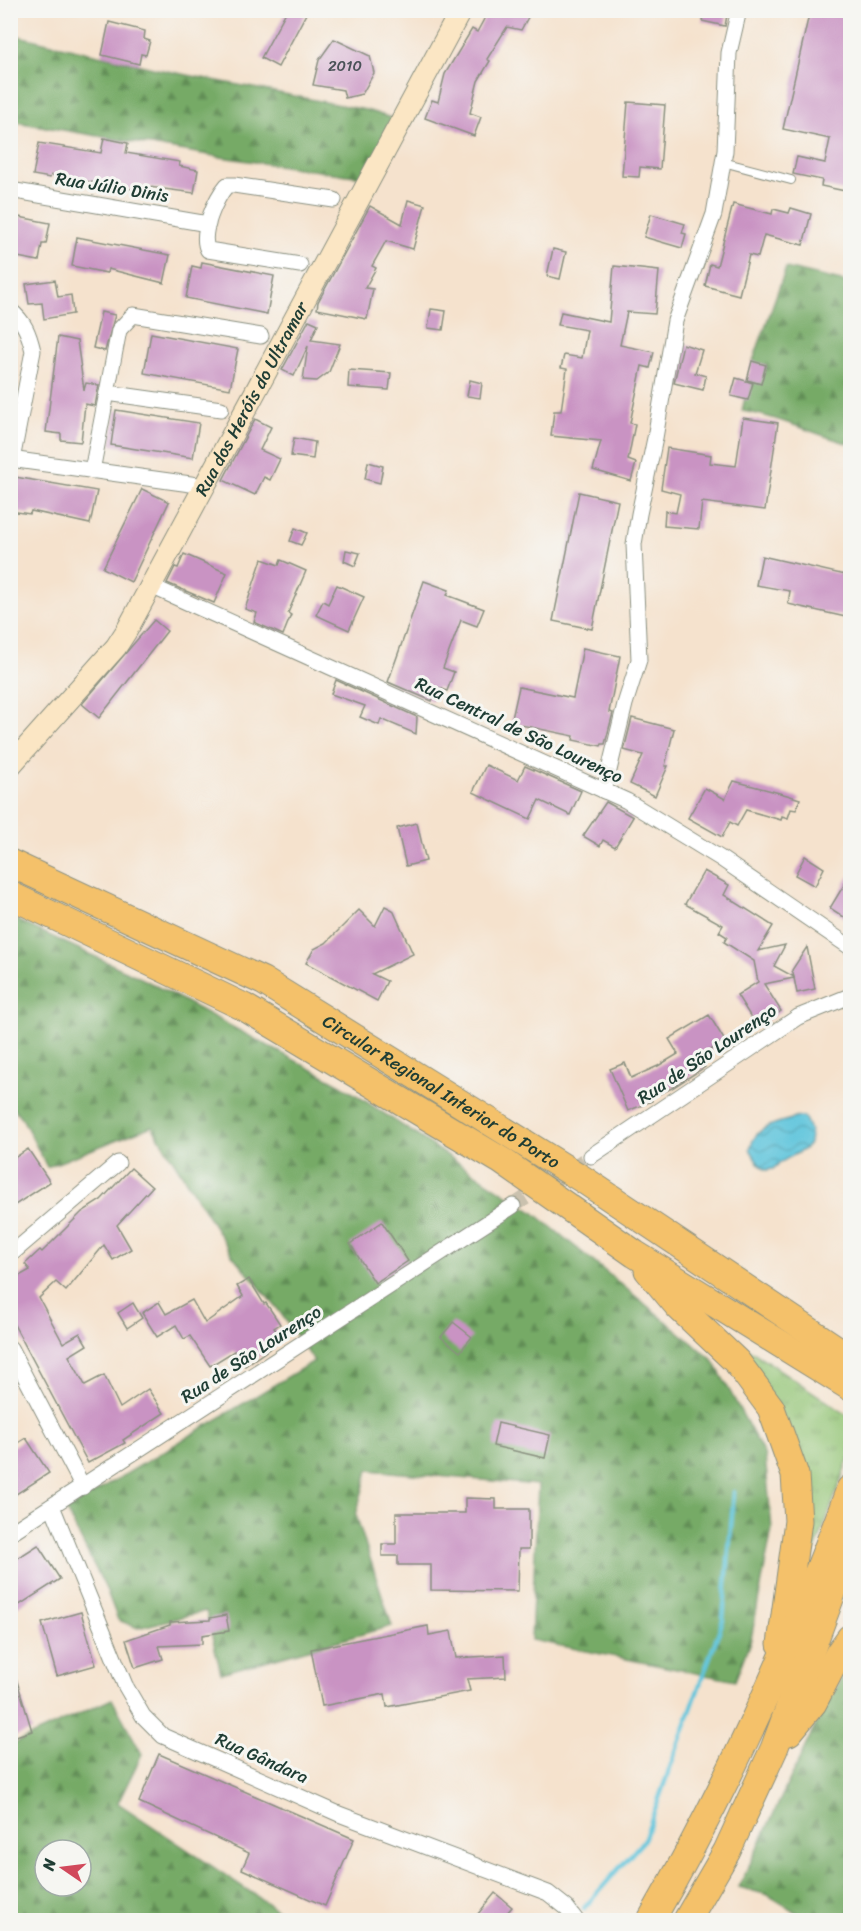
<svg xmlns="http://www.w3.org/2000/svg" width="861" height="1931" viewBox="0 0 861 1931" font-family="Sriracha,sans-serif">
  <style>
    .grass { fill: url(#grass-tufts); stroke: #598054; stroke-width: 1.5 }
    .forest { fill: url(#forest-firs); stroke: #4a744d; stroke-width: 1.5; fill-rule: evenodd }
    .water { fill: url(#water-waves); stroke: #3f8188; stroke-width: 1.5 }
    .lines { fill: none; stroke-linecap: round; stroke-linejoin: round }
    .stream { stroke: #5fc5dc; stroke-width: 4.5 }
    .building { fill: #c993c3 }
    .street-tunnel { stroke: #cac1ae; stroke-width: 15; stroke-dasharray: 15 8; stroke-linecap: butt }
    .lane-casing { stroke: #8a9080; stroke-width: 10 }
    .street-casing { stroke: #8a9080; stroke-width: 17 }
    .secondary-casing { stroke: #8a9080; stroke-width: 23 }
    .highway-casing { stroke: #8a9080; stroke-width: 29 }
    .lane { stroke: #fff; stroke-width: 8 }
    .street { stroke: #fff; stroke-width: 15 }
    .secondary { stroke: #fbe6c4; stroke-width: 21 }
    .highway { stroke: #f4c16b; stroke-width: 27 }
    .labels { text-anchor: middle; stroke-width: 6; stroke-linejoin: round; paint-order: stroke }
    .number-label { font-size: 15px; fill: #4a5258 }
    .street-label { font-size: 18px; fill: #1f3d34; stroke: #f6f6f2 }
  </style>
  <defs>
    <pattern id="grass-tufts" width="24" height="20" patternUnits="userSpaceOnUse" patternTransform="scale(1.5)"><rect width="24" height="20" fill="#93c474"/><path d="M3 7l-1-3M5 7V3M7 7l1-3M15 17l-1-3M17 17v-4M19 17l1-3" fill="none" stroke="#77a060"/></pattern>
    <pattern id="forest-firs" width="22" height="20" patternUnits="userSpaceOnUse" patternTransform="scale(1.5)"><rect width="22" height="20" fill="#76aa66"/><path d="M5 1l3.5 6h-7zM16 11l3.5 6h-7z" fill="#608c55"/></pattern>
    <pattern id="water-waves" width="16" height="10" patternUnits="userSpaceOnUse" patternTransform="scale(1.5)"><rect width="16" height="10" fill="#5fc5dc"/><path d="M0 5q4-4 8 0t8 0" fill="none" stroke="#4ea1b3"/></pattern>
  </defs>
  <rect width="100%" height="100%" fill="#f6f6f2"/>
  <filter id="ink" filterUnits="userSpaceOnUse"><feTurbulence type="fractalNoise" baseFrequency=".0167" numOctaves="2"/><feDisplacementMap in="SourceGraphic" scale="12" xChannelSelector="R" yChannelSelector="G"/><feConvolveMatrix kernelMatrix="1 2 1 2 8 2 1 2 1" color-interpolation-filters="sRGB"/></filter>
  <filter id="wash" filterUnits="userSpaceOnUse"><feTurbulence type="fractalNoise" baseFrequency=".008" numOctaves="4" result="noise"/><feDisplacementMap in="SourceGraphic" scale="24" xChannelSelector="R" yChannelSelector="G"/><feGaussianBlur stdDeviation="1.35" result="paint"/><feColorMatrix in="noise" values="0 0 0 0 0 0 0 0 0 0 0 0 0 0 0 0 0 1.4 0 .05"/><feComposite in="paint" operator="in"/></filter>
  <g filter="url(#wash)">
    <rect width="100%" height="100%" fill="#f5e2cd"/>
    <path class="grass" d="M704,1319L850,1417V1455L812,1559L805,1558L806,1487Z"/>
    <g class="forest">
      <path d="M10,34L157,69L366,110L398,120L361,177L220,157L11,121Z"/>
      <path d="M786,268L850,283V444C814,434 780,417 742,411L753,361Z"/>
      <path d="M10,917L143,979L341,1085L533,1212L713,1360L765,1456L772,1529L751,1639L735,1681L531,1640L538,1485L368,1470L356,1515L392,1626L221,1673L206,1611L138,1628L118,1620L106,1589L66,1510L314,1361L277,1308L233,1256L152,1126L47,1167L23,1120L11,1105Z"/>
      <path d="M850,1663V1920H809L768,1895L739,1887L814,1728Z"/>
      <path d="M112,1699L142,1754L118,1803L292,1920H11V1745ZM45,1850H81V1886H45Z"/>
    </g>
    <path class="water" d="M799,1117H804C825,1154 792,1149 773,1169L766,1170L759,1164L750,1149C755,1125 778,1123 799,1117Z"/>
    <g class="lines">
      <path class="stream" d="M584,1908L644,1840L723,1620L734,1492"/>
    </g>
    <g id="blocks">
      <g class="building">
        <path d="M287,10H308L278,67L261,58Z"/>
        <path d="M489,10H532L521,30L507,27L487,59L490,61L478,81L470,113L481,117L474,136L425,118L432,100L438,102L445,74L472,29L477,32Z"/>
        <path d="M705,10H728L725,26L702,21Z"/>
        <path d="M810,10H850V192L821,186L822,180L793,174L797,157L825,163L830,139L783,129Z"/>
        <path d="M109,22L145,31L144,39L150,41L146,55L141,54L139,64L102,55Z"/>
        <path d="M334,39L370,56L374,73L362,94L345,98L343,90L313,85L319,60Z"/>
        <path d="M628,102L665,105L660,169L640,167L639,177L622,176Z"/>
        <path d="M104,138L128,143L126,153L180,162L179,166L198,170L194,193L142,186L141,191L51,175L50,178L33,175L39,143L101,153Z"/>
        <path d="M408,200L425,205L413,249L386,241L372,266L376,268L365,288L373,289L367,319L317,309L318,302L370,206L402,224Z"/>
        <path d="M733,204L772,214L773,209L789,213L791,208L811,214L803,245L764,235L758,257L749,255L739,295L705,286L710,264L717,266Z"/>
        <path d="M651,214L685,224L682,233L686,234L682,248L644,237Z"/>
        <path d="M19,217L50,223L46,244H42L39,261L12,256Z"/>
        <path d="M77,237L170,255L164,283L108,269L107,273L72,266Z"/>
        <path d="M553,249L566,252L560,279L547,276Z"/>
        <path d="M202,262L274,276L267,314L186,298L192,266L201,268Z"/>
        <path d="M614,266L659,271L655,314L627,312L620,345L654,352L650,368L642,366L630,423L635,424L628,460L636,463L631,481L593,470L601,441L551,436L554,411H561L567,369L561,368L564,355L582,358L587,330L558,325L561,312L609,322Z"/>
        <path d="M55,280L58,297L71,295L73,314L44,319L42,303L29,304L26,284Z"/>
        <path d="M431,309L446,311L443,330L428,328Z"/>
        <path d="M101,312L115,315L105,351L93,348Z"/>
        <path d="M309,320L318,324L311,340L340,344L329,372L317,381L303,380L308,346L294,376L282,370Z"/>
        <path d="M151,333L238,349L230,389L144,373Z"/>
        <path d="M58,337L77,341L84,390L86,383L99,385L95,406L85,404L81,442L61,440V434L46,432Z"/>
        <path d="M683,344L702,350L695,373L706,376L703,390L674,383Z"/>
        <path d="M752,361L766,365L761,384L747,380Z"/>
        <path d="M349,370L391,373L389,390L348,387Z"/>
        <path d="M736,378L753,383L748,400L731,396Z"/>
        <path d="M470,380L482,383L480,398L467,396Z"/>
        <path d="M116,410L199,423L193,458L111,445Z"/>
        <path d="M743,418L778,423L765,510L702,502L699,529L664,526L665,511L676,513L680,494L661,489L667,448L711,455L710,463L736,466Z"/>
        <path d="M255,419L271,427L260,450L280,459L270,480L264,477L255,495L223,480Z"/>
        <path d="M294,438L315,442L313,459L291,456Z"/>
        <path d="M368,462L383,466L380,483L365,479Z"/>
        <path d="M15,477L97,491L90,524L31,511L30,514L10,511Z"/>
        <path d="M142,489L169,502L131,582L103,568Z"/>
        <path d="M579,492L618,501L592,629L553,621Z"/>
        <path d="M295,528L307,533L301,545L290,541Z"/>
        <path d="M346,550L360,553L355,566L344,561Z"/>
        <path d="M184,554L227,573L214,603L167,583L175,567L178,568Z"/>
        <path d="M762,556L850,576V618L788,604L790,591L756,585Z"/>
        <path d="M262,559L279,565L281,560L306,571L288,613L291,615L283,635L254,622L257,613L245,609Z"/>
        <path d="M424,581L449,590L447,595L484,609L477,626L461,620L443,668L454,672L447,691L437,687L432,701L388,682Z"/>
        <path d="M337,585L364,597L349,630L316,615L323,601L328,604Z"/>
        <path d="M154,620L167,631L99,718L82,704Z"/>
        <path d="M583,648L620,656L609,712L613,713L605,744H602L601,746L573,740L574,736L511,723L519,687L573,698Z"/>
        <path d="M336,680L417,717L416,734L381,719L379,725L360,717L365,706L331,694Z"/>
        <path d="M632,718L674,729L665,766H668L655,796L630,784L643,755L624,750Z"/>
        <path d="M486,765L518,780L525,766L581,791L570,815L539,800L530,819L473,792Z"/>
        <path d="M734,781L787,795L800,799L796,810L791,809L788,818L782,816L781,820L746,810L737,826L730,822L722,837L688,818L705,788L725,799Z"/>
        <path d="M606,802L633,817L615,847L603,840L600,846L583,836Z"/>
        <path d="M417,823L426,861L406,866L397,828Z"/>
        <path d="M805,856L824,868L815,886L795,875Z"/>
        <path d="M704,871L729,885L724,895L773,926L758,951L785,945L774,966L794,977L792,970L807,947L815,989L797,993L794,978L764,984L781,1011L757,1027L737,995L758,982L754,961L724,942L727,937L719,932L723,925L685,904Z"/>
        <path d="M850,875V921L830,908Z"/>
        <path d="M385,906L393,910L413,954L372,974L387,981L377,1001L306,963L314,949L326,943L359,910L375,926Z"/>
        <path d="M709,1015L725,1041L699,1057L705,1067L672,1088L650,1098L652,1101L628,1111L610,1069L625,1063L631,1078L658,1066L678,1054L669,1039Z"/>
        <path d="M28,1149L50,1182L15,1205L10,1198V1161Z"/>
        <path d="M131,1168L152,1187L117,1225L131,1249L113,1260L104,1245L66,1291L56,1282L39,1298L63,1343L80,1333L87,1345L69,1356L85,1385L104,1375L120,1408L148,1389L164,1413L123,1440L125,1443L88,1463L10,1317V1281L30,1270L25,1264L40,1250L42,1252L82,1212L101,1200Z"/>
        <path d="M382,1222L408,1261L375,1283L350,1244Z"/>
        <path d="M249,1279L264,1304L266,1303L280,1324L274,1328L282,1340L245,1366L234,1351L210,1366L190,1336L184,1339L176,1325L157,1337L142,1313L159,1302L166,1314L192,1300L205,1323L243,1296L237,1286Z"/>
        <path d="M133,1303L142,1318L127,1328L118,1313Z"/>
        <path d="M453,1322L472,1337L460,1352L441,1337Z"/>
        <path d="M498,1423L550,1435L545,1458L493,1446Z"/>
        <path d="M26,1438L49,1473L10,1498V1448Z"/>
        <path d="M465,1498L496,1499V1509H529V1549H519L518,1591L431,1590V1565H398V1556H382V1544H396V1513H465Z"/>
        <path d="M38,1545L60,1579L10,1611V1563Z"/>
        <path d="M81,1612L96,1665L57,1676L42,1623Z"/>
        <path d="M226,1615L229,1631L202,1635V1644L159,1646L163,1659L135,1668L126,1640L170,1625V1622L210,1620V1618Z"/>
        <path d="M428,1626L429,1635L451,1631L456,1658L505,1655L506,1677L467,1679L470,1691L387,1707L385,1694L322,1706L311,1649Z"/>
        <path d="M14,1671L32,1731L10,1738V1672Z"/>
        <path d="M159,1754L354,1839L325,1906L242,1869L249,1853L139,1802Z"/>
        <path d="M495,1893L512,1907L501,1920H473Z"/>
      </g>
    </g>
  </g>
  <g filter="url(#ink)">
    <use href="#blocks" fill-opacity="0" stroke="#8a9080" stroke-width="1.5"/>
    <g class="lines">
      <path class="street-tunnel" d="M513,1206L591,1156"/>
      <defs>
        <path id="lane" d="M723,162L791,180"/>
        <g id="street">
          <path d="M10,190L208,224"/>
          <path d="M300,265L208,250C199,234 216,198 227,185H234L334,200"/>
          <path d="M10,310C25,322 29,334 33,351L12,460"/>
          <path d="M107,393L221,409"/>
          <path d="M10,459L205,486"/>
          <path d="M92,471L119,330L133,315L261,336"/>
          <path d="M151,586L627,801L720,858L850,947"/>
          <path d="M604,791L625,704L639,660L634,544L639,514L655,438L675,321L714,214L725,151L729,53L739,10"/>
          <path d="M591,1156L798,1017L850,996"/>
          <path d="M10,1255L118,1163"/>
          <path d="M10,1348L83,1487"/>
          <path d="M52,1506L125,1685L143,1716L163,1736L339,1814L548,1893L567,1908L576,1920"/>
          <path d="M10,1533L513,1206"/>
        </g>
        <g id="secondary">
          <path id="s1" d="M10,766L116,647L127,630L461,10"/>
        </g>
        <g id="highway">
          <path id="s2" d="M10,863L263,981L584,1180L850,1358"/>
          <path d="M10,895L244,1007L502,1161L635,1254L850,1387"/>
          <path d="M648,1270L679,1307L737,1362L771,1408L795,1475L798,1521L781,1644"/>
          <path d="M789,1732L813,1703L839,1653L850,1638"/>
          <path d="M651,1920C730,1783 795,1638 850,1489"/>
          <path d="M687,1920L727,1851L774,1749L850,1545"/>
        </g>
      </defs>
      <use href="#lane" class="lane-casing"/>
      <use href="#street" class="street-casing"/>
      <use href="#secondary" class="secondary-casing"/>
      <use href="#highway" class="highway-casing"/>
      <use href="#lane" class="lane"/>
      <use href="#street" class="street"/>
      <use href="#secondary" class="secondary"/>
      <use href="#highway" class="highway"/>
    </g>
  </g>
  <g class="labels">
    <g class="number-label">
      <text x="345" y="71">2010</text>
    </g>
    <g class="street-label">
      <text transform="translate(112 187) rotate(9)" y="6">Rua Júlio Dinis</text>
      <text dy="6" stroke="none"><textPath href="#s1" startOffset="442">Rua dos Heróis do Ultramar</textPath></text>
      <text transform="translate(519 730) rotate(25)" y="6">Rua Central de São Lourenço</text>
      <text transform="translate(707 1054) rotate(-34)" y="6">Rua de São Lourenço</text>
      <text dy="6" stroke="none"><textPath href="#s2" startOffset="489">Circular Regional Interior do Porto</textPath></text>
      <text transform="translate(251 1354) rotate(-33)" y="6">Rua de São Lourenço</text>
      <text transform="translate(262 1758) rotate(24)" y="6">Rua Gândara</text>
    </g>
  </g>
  <rect width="861" height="1931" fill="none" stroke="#f6f6f2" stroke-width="36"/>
  <g transform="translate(63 1868) rotate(284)"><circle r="28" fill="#f6f6f2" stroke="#a0aca6" stroke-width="1.5"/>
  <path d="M0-4.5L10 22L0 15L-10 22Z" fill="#d1495b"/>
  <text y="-9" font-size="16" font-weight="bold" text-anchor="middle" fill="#1f3d34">N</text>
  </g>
</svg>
